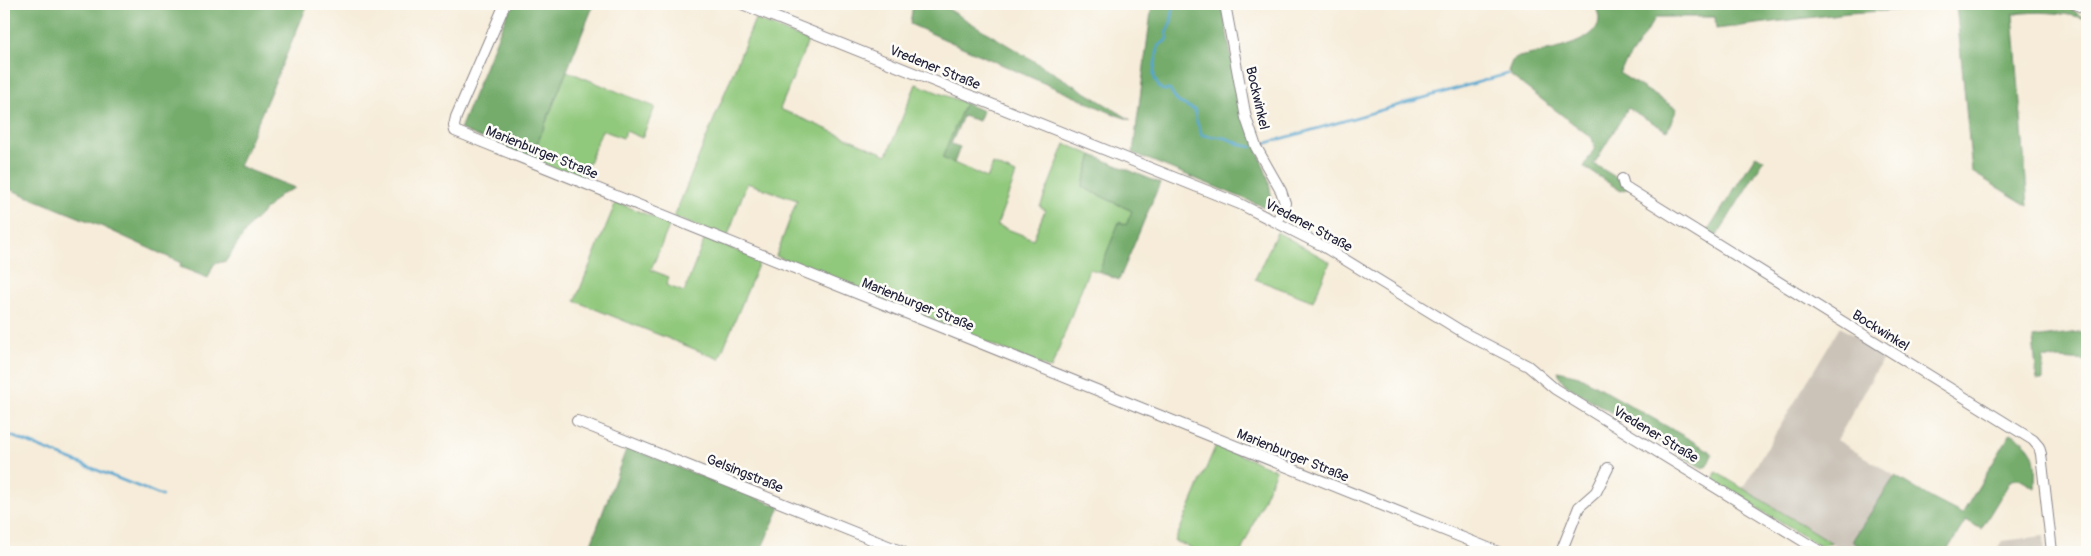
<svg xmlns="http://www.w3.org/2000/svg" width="2091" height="556" viewBox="0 0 2091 556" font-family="Pangolin,sans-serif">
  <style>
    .industrial { fill: #cbc3b8 }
    .green { fill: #90c87c; stroke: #59755c }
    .forest { fill: #74ac6c; stroke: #4b6754 }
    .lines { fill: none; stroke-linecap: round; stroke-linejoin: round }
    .stream { stroke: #55a6d0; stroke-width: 2.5 }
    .minor-casing { stroke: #8c878a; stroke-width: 12 }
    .minor { stroke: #fff; stroke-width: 10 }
    .labels { text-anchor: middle; stroke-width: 5; stroke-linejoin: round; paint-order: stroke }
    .street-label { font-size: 14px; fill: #22223b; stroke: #fdfcf7 }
  </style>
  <rect width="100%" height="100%" fill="#fdfcf7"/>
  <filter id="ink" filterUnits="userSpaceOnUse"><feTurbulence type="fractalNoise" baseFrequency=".02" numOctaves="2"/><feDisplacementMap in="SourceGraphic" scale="10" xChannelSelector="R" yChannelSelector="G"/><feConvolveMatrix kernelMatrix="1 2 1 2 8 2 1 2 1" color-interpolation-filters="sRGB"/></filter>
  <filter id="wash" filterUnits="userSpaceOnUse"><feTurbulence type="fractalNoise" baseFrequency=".0096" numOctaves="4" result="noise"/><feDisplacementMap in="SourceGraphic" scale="20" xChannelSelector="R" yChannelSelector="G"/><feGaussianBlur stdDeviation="1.12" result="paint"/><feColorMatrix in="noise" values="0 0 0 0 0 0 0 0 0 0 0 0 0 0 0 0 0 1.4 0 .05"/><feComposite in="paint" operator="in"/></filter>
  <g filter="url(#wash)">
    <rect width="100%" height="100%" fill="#f6ecd9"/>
    <g class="industrial">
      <path d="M1840,327L1885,355L1837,440L1895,476L1852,540L1872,552H1846L1742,489Z"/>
      <path d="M2044,536L2045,552H1995L2002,541Z"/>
    </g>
    <g class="green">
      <path d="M755,19L808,41L780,109L887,155L916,84L965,103L943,158L987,178L993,164L1016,174L997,225L1033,239L1045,210L1040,207L1065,144L1092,155L1082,187L1132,211L1126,225L1119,223L1099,272L1089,269L1051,369L776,256L797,200L747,183L727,238L674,217Z"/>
      <path d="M567,71L655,107L642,138L626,131L623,138L602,130L582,180L531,159Z"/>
      <path d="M616,202L670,224L651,270L669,277L666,285L684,292L705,238L760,260L719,359L575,301Z"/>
      <path d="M1277,232L1330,262L1313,301L1255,279Z"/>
      <path d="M1216,445L1276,470L1241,552H1201L1175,541Z"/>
      <path d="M1716,472L1832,543L1819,546L1713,481Z"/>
    </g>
    <g class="forest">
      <path d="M4,4H308L239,166L295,188L280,195L250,225L226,261L214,264L208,278L180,267L181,263L103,227L4,187Z"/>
      <path d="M511,4H594L531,159L460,129Z"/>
      <path d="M913,4H940L1131,120L1116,115L910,24Z"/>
      <path d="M1152,4H1222L1238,96L1268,178L1273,204L1272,210L1133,153Z"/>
      <path d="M1594,4H1955V7L1848,13L1716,29L1715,17H1656L1619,73L1677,109L1667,131L1628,108L1594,164L1632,187L1621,191L1584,167L1595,147L1592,138L1511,76L1508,71L1512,61L1519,57C1539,52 1599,45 1599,19C1599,14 1596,8 1594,4Z"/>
      <path d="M1956,4H2066L2083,18C2060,12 2037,11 2013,14L2028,206L1972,172Z"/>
      <path d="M965,103L983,111L979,121L963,116L951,144L960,147L954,163L942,158Z"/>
      <path d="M1092,155L1160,183L1119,280L1099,272L1119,222L1126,225L1132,211L1082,187Z"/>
      <path d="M1756,155L1764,160L1715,239L1706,234Z"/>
      <path d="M2087,331V361L2043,358V380H2037L2033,338Z"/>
      <path d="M1558,371L1579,376L1710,451L1712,455L1707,466L1702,468L1566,385L1561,379Z"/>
      <path d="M2011,433C2037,449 2036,458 2035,488L2019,479L2011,480L1981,529L1966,520L1946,552H1872L1852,541L1895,476L1931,498L1962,514Z"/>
      <path d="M627,447L780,507L760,552H588Z"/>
    </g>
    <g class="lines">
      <g class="stream">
        <path d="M1174,4L1171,22L1166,33L1168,37L1167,40L1158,46C1157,64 1147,75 1162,90H1170L1178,102L1195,110C1194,124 1202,127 1201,135L1226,138L1242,145L1252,147"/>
        <path d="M1260,145L1507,74"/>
        <path d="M4,433L162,496"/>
      </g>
    </g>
  </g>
  <g filter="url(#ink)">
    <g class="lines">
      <defs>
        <g id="minor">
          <path d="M505,4L456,117L454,126L455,131L1498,552"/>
          <path d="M742,4L1240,204L1321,245L1466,334L1528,366L1555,389L1821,552"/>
          <path d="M1225,4L1246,118L1256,147L1281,191L1285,203L1277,222"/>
          <path d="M2076,4L2087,10"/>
          <path d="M1622,179L1624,186L2033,440L2039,447L2041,454L2052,552"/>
          <path d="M577,421L903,552"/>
          <path d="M1561,552L1579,507L1596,492L1608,468"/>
        </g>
      </defs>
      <use href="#minor" class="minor-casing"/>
      <use href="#minor" class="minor"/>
    </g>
  </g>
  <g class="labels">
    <g class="street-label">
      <text transform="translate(935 67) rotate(22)" y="5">Vredener Straße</text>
      <text transform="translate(1258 98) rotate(77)" y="5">Bockwinkel</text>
      <text transform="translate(542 152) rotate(22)" y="5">Marienburger Straße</text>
      <text transform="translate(1309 225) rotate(28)" y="5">Vredener Straße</text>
      <text transform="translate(918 304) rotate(22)" y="5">Marienburger Straße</text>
      <text transform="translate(1881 330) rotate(32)" y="5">Bockwinkel</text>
      <text transform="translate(1656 434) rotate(31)" y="5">Vredener Straße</text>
      <text transform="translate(1293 455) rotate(22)" y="5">Marienburger Straße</text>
      <text transform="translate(745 473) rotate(22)" y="5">Gelsingstraße</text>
    </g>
  </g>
  <rect width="2091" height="556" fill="none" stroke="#fdfcf7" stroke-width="20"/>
</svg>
